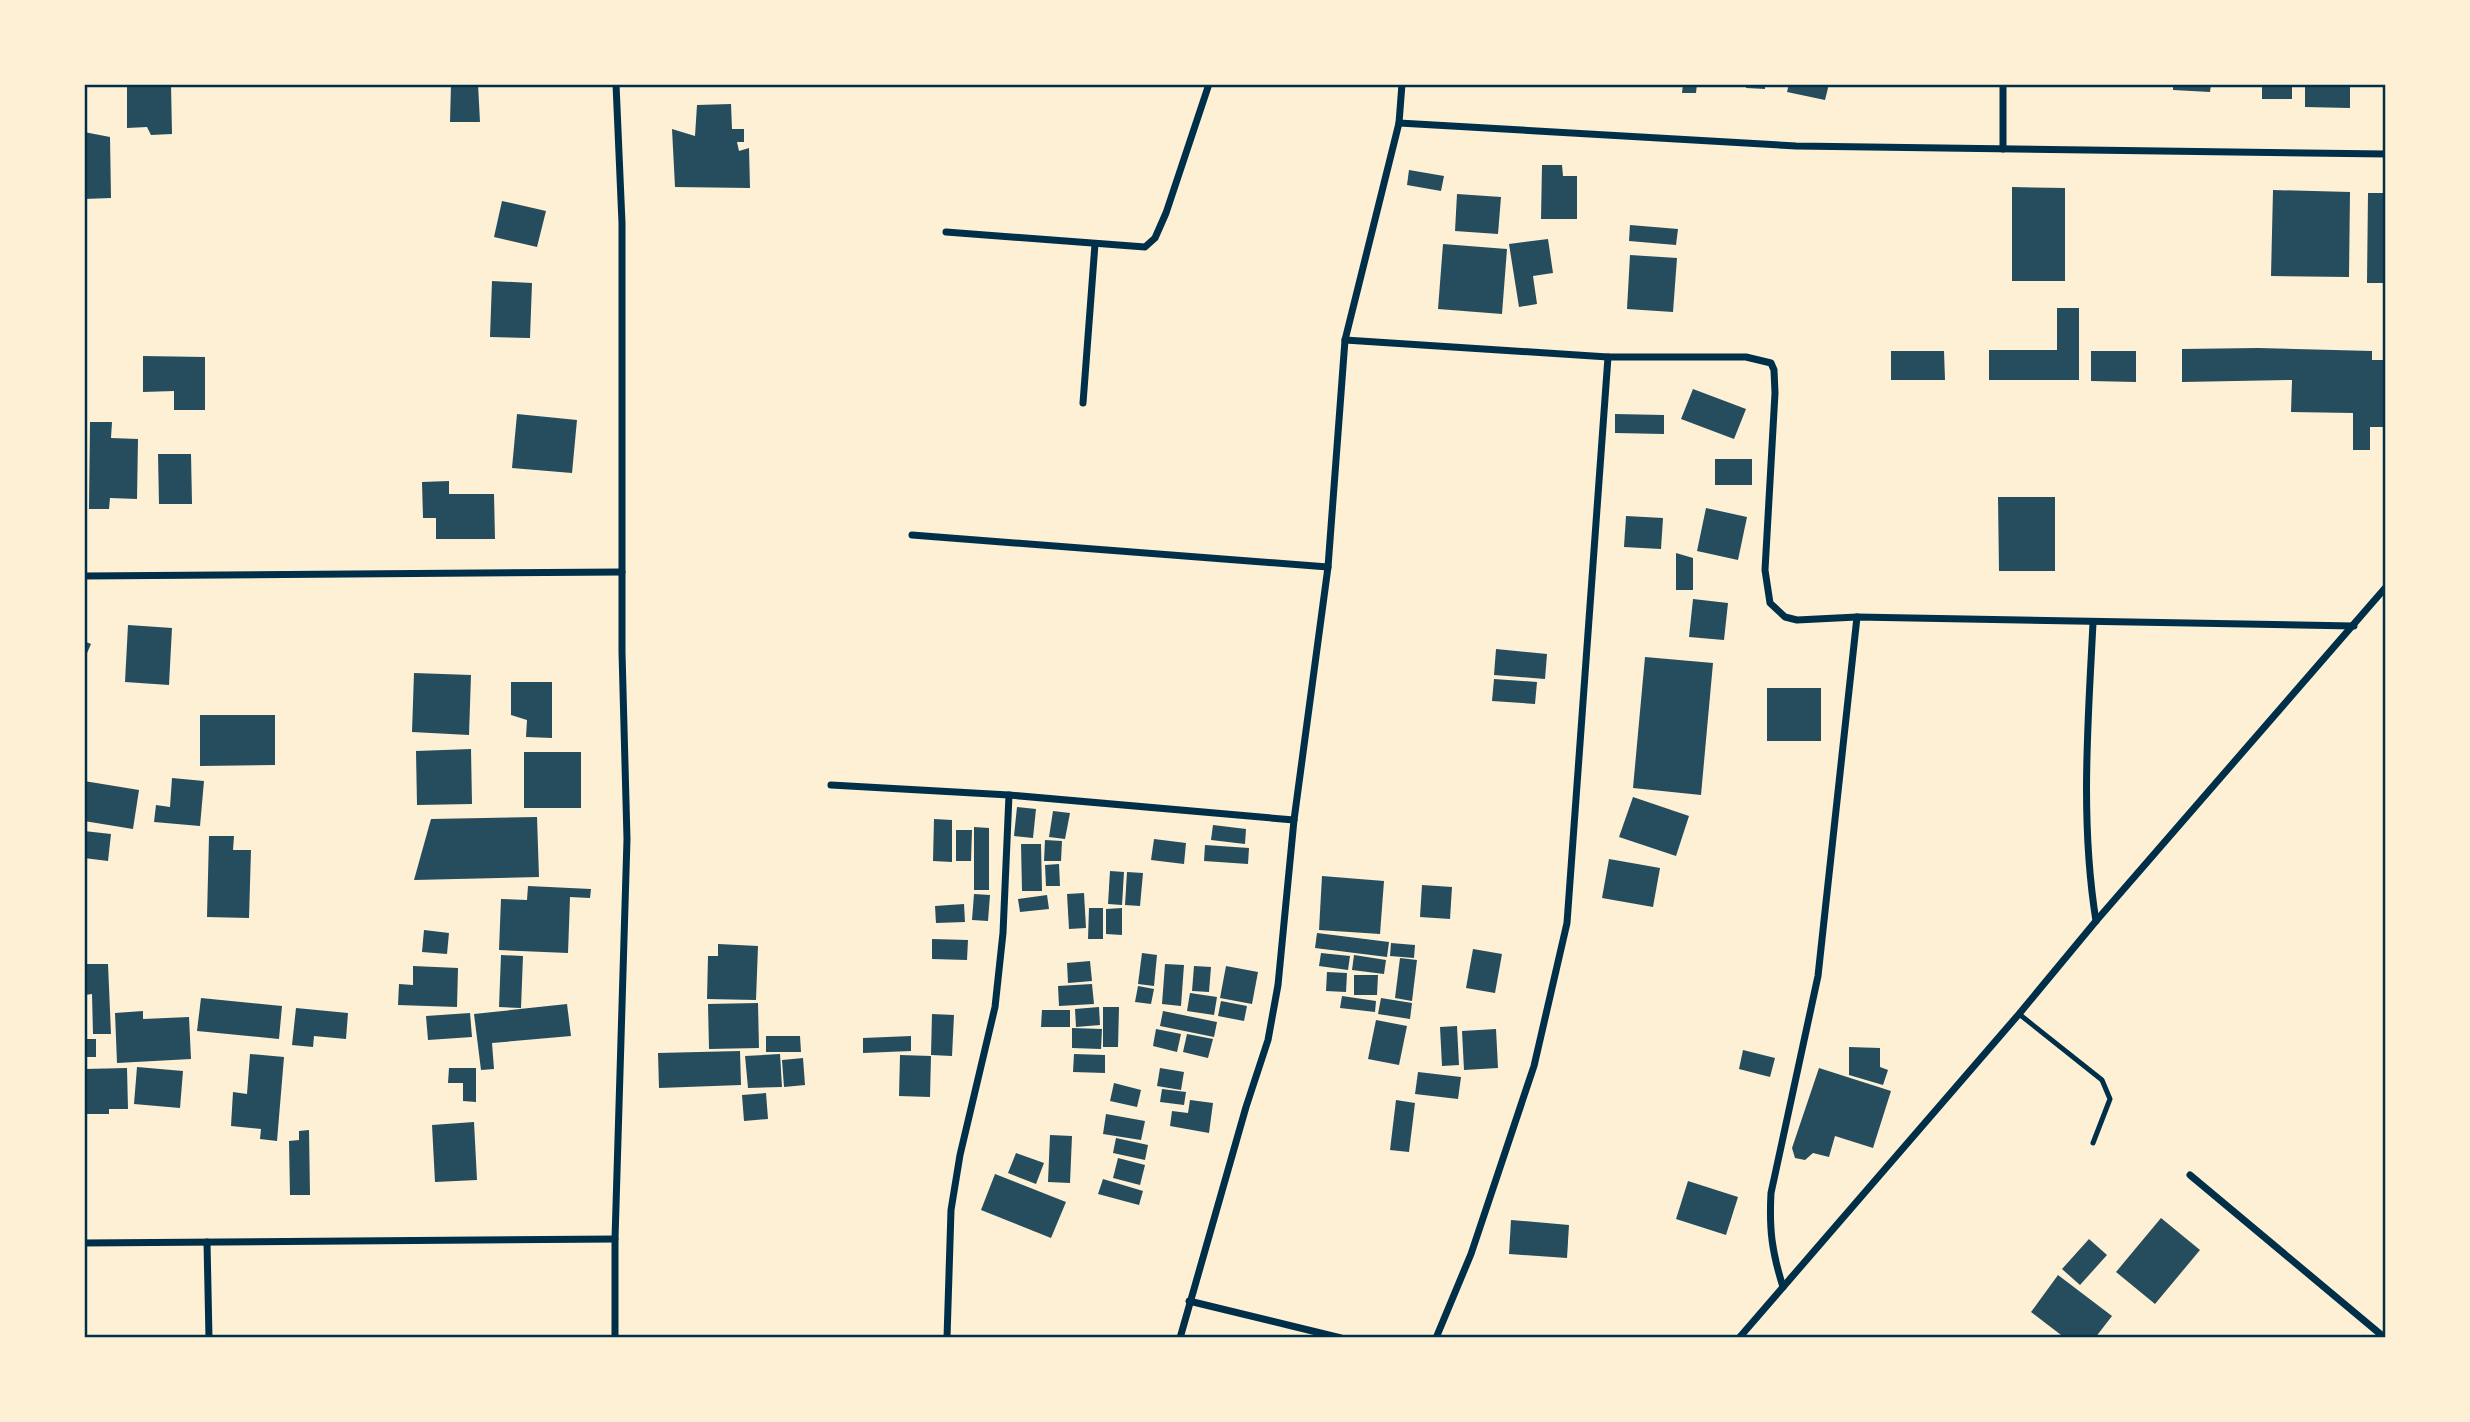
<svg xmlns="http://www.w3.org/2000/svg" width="2470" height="1422" viewBox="0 0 2470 1422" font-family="'PT Sans',sans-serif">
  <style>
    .building { fill: #264d5e }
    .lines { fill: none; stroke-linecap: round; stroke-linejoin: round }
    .service { stroke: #003049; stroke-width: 5 }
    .minor { stroke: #003049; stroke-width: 7 }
    .neatline { fill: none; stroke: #003049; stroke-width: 2.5 }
  </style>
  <rect width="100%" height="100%" fill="#fdf0d5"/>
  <g class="building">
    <path d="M127,84H171L172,134L151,135L147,127L127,128Z"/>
    <path d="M451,84H478L480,122H450Z"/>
    <path d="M1683,84H1697L1696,93H1682Z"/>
    <path d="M1702,84H1721V87L1702,86Z"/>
    <path d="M1746,84H1765V89L1746,88Z"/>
    <path d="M1789,84H1829L1825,100L1787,92Z"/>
    <path d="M2173,84H2211L2210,92L2173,90Z"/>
    <rect x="2262" y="84" width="30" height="15"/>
    <path d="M2305,84H2350V108L2305,107Z"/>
    <path d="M731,104L732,129H744V142H737L739,151L749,148L750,188L675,187L672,129L695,136L697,105Z"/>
    <path d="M84,132L110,137L111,198L84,199Z"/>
    <path d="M1542,165H1562L1563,176H1577V219H1541Z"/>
    <path d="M1409,170L1444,176L1441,191L1407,185Z"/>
    <path d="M2012,187L2065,188V281H2012Z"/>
    <path d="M2273,190L2350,192L2349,277L2271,276Z"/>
    <path d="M2368,193H2386V283H2367Z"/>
    <path d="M1457,194L1501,197L1498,234L1455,231Z"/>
    <path d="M502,201L546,211L537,247L494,237Z"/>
    <path d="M1630,225L1678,229L1676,245L1629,241Z"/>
    <path d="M1548,239L1553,273L1533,276L1537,304L1519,307L1509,244Z"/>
    <path d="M1443,244L1507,249L1502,314L1438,309Z"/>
    <path d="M1630,255L1677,258L1673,312L1627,309Z"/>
    <path d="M492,281L532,283L530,338L490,337Z"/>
    <path d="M2057,308H2079V380H1989V350H2057Z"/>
    <path d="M2258,348L2372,351V360H2386V427H2370V450H2353V413L2291,412L2292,380L2182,382V349Z"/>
    <path d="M1891,351H1944L1945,380H1891Z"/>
    <path d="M2091,351H2136V382L2091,381Z"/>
    <path d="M143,356L205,357V410H174V391L143,392Z"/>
    <path d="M1693,389L1746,409L1734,439L1681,419Z"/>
    <path d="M517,414L577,420L572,473L512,468Z"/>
    <path d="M1615,414L1664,415V434L1615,433Z"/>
    <path d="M90,422H112L111,438L138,439L137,499L110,498L109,509H89Z"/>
    <path d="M158,454H191L192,504H159Z"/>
    <rect x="1715" y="459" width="37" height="26"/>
    <path d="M449,481V494H494L495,539H436V518H423L422,482Z"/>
    <path d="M1998,497H2055V571H1999Z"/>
    <path d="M1706,508L1747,517L1738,560L1697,551Z"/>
    <path d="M1626,516L1663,518L1661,549L1624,547Z"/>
    <path d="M1676,553L1693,558V590H1676Z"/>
    <path d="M1693,599L1728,603L1724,640L1689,637Z"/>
    <path d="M128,625L172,628L169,685L125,682Z"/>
    <path d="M84,641L91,644L84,660Z"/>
    <path d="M1496,649L1547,654L1545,679L1494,675Z"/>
    <path d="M1645,657L1713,663L1701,795L1633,788Z"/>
    <path d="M414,673L471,675L469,735L412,732Z"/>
    <path d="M1494,679L1537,682L1535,704L1492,701Z"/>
    <path d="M511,682H552V738L526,737L527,720L511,715Z"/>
    <rect x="1767" y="688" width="54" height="53"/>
    <path d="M200,715H275V765L200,766Z"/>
    <path d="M471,749L472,804L417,805L416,751Z"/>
    <rect x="524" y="752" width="57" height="56"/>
    <path d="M172,778L204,781L200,826L154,822L156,805L170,807Z"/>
    <path d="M84,781L139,790L133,829L84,821Z"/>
    <path d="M1633,797L1689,816L1676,856L1619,837Z"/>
    <path d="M1017,807L1036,809L1033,838L1014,836Z"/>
    <path d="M1053,811L1070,813L1065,839L1049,837Z"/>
    <path d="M537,817L539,877L414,880L431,819Z"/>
    <path d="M934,819L952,820V862L933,861Z"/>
    <path d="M1213,825L1246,829L1245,844L1211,840Z"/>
    <path d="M974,827L989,828V890H974Z"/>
    <path d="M956,830H972L971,861H956Z"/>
    <path d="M84,831L111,834L108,861L84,858Z"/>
    <path d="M209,836H234L233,850H251L249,918L207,917Z"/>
    <path d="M1154,839L1186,843L1184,864L1151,860Z"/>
    <path d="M1045,840L1062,841L1061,861H1044Z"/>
    <path d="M1021,844H1041L1042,891H1022Z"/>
    <path d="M1205,845L1249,848L1248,864L1204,861Z"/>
    <path d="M1609,859L1660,868L1653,907L1602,898Z"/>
    <path d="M1059,864L1060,886H1046L1045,865Z"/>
    <path d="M1110,871L1124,872L1122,905L1108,904Z"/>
    <path d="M1127,872L1143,873L1140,906L1125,905Z"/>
    <path d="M1322,876L1384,881L1380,934L1319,930Z"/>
    <path d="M1422,885L1452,887L1450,919L1420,917Z"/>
    <path d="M528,886L591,889L590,898L570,897L568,953L499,950L501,899L527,900Z"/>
    <path d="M1084,893L1086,928L1069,929L1067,894Z"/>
    <path d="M974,894L990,895L988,921L972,920Z"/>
    <path d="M1047,895L1049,909L1020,912L1018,899Z"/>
    <path d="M964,904L965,922L936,923L935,906Z"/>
    <path d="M1089,908H1103V939H1088Z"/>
    <path d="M1122,908V935L1106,934V909Z"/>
    <path d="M424,930L449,933L447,954L422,952Z"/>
    <path d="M1317,933L1389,942L1387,957L1315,948Z"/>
    <path d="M932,939L968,940L967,960L932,959Z"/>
    <path d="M1391,943L1415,945L1414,958L1390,956Z"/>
    <path d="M718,944L758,946L756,1000L707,999L708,956H718Z"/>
    <path d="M1473,949L1502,954L1495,993L1466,988Z"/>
    <path d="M1142,953L1157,955L1154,986L1138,984Z"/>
    <path d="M1321,953L1350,956L1348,970L1319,966Z"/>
    <path d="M501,955L523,956L521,1008L499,1007Z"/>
    <path d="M1354,955L1386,960L1384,974L1352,970Z"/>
    <path d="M1400,958L1417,960L1412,1001L1395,998Z"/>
    <path d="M1090,961L1092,981L1068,983L1067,963Z"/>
    <path d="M84,964H108L111,1034H93L92,994L85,995Z"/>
    <path d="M1165,964L1184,965L1181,1006L1162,1004Z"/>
    <path d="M413,966L458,968L457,1007L398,1005L399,984L413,985Z"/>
    <path d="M1194,966L1211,967L1209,992L1192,991Z"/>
    <path d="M1226,966L1258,972L1252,1004L1220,998Z"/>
    <path d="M1327,972L1347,973L1346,992L1326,991Z"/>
    <path d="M1354,975H1378L1377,995H1354Z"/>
    <path d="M1092,984L1094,1004L1059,1006L1058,986Z"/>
    <path d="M1138,986L1154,989L1151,1004L1135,1002Z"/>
    <path d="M1190,993L1217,997L1214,1015L1187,1011Z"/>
    <path d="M1342,996L1376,1001L1375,1012L1340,1008Z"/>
    <path d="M201,998L282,1006L279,1039L197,1031Z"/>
    <path d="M1381,998L1412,1003L1410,1019L1378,1014Z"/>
    <path d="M1221,1001L1247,1006L1244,1021L1218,1016Z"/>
    <path d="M758,1003L759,1048L709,1049L708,1004Z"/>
    <path d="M567,1004L571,1036L492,1043L494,1069L481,1070L474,1014Z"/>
    <path d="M1099,1007L1100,1025L1076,1027L1075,1009Z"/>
    <path d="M1103,1007H1119L1118,1047H1103Z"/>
    <path d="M296,1008L348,1013L346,1039L314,1036L313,1047L292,1045Z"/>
    <path d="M1042,1010H1070V1027H1041Z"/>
    <path d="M143,1011V1019L189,1017L191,1059L117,1063L115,1013Z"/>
    <path d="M1163,1011L1217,1022L1214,1037L1160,1026Z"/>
    <path d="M470,1013L472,1037L428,1040L426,1016Z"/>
    <path d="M932,1014L954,1015L952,1056L931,1055Z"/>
    <path d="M1376,1020L1407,1026L1399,1065L1368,1059Z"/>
    <path d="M1457,1026L1459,1065L1442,1066L1440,1027Z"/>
    <path d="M1072,1028L1102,1029L1101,1049L1072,1048Z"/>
    <path d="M1156,1029L1181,1034L1177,1052L1153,1046Z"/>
    <path d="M1496,1029L1498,1068L1464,1070L1462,1031Z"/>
    <path d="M1187,1034L1213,1039L1208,1058L1183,1052Z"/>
    <path d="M766,1036H800L801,1052H766Z"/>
    <path d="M911,1036V1051L863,1053V1038Z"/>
    <rect x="84" y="1039" width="12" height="18"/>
    <path d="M1849,1047L1880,1048V1067L1888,1070L1883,1085L1849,1075Z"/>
    <path d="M1743,1050L1775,1058L1770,1077L1739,1069Z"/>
    <path d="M740,1051L741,1085L659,1088L658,1053Z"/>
    <path d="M250,1054L284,1057L277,1141L260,1139L261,1129L231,1126L233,1092L247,1094Z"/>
    <path d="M780,1054L782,1087L748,1088L745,1056Z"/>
    <path d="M1074,1054L1105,1055V1073L1073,1072Z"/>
    <path d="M900,1055L931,1056L930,1097L899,1096Z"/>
    <path d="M803,1058L805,1085L784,1087L782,1060Z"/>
    <path d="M137,1067L183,1071L180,1108L134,1104Z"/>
    <path d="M127,1068L128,1109H109V1114H84V1069Z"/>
    <path d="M449,1068H476V1102L463,1101V1083H448Z"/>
    <path d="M1160,1068L1184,1072L1181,1090L1157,1086Z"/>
    <path d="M1819,1068L1891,1091L1873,1148L1835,1136L1829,1157L1813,1153L1805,1160L1795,1158L1792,1148Z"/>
    <path d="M1418,1072L1461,1077L1458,1099L1415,1094Z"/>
    <path d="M1114,1083L1141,1090L1137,1107L1110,1101Z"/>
    <path d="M1162,1089L1186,1092L1184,1105L1160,1102Z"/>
    <path d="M766,1093L768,1119L744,1121L742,1095Z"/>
    <path d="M1190,1100L1213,1103L1209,1133L1170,1126L1172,1111L1188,1113Z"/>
    <path d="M1396,1100L1415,1103L1409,1152L1390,1150Z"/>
    <path d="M1106,1114L1145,1121L1141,1140L1103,1134Z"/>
    <path d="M474,1122L477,1180L435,1182L432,1125Z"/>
    <path d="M309,1130L310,1195H290L289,1141L299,1140V1131Z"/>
    <path d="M1050,1135L1072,1136L1070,1183L1048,1182Z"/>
    <path d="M1116,1138L1148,1145L1145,1160L1113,1153Z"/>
    <path d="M1016,1153L1044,1163L1036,1184L1008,1173Z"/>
    <path d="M1118,1158L1145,1165L1140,1185L1113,1178Z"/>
    <path d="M995,1174L1066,1202L1051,1238L981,1210Z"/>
    <path d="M1103,1179L1143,1191L1139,1205L1098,1194Z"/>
    <path d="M1688,1181L1738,1197L1726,1235L1676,1219Z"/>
    <path d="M2161,1218L2200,1250L2155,1304L2116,1272Z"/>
    <path d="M1511,1220L1569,1225L1567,1258L1509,1254Z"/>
    <path d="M2089,1239L2107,1255L2080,1285L2062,1269Z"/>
    <path d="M2058,1275L2112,1316L2095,1338H2065L2031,1312Z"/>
  </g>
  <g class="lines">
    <path class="service" d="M2019,1014L2102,1080L2110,1099L2093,1143"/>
    <g class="minor">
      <path d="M1399,123L1796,146L2386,154"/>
      <path d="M2003,149V84"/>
      <path d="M946,232L1145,247L1155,238L1166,213L1209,84"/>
      <path d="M1345,340L1608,357H1746L1771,363L1774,370L1775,393L1765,570L1770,603L1785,617L1797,620L1857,617L2354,626"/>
      <path d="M1083,403L1095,244"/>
      <path d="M912,535L1328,567"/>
      <path d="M84,576L622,572"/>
      <path d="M2093,623C2088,722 2080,822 2096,921"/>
      <path d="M831,785L1009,795L1294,820"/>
      <path d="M2190,1175L2385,1338"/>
      <path d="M207,1242L209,1338"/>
      <path d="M84,1243L615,1239"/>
      <path d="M1783,1287C1772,1252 1769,1230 1771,1193L1818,976L1857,617"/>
      <path d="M1189,1301L1341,1338"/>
      <path d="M615,1338V1239L627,839L622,652V223L616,84"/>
      <path d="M947,1338L951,1210L960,1155L995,1007L1003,933L1009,795"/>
      <path d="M1180,1338L1246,1107L1268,1040L1278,985L1294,820L1328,567L1345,340L1399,123L1402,84"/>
      <path d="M1436,1338L1471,1254L1534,1066L1567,923L1608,357"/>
      <path d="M1739,1338L2019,1014L2096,921L2386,587"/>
    </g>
  </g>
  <rect width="2470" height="1422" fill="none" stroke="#fdf0d5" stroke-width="172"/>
  <rect x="86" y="86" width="2298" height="1250" class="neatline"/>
</svg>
